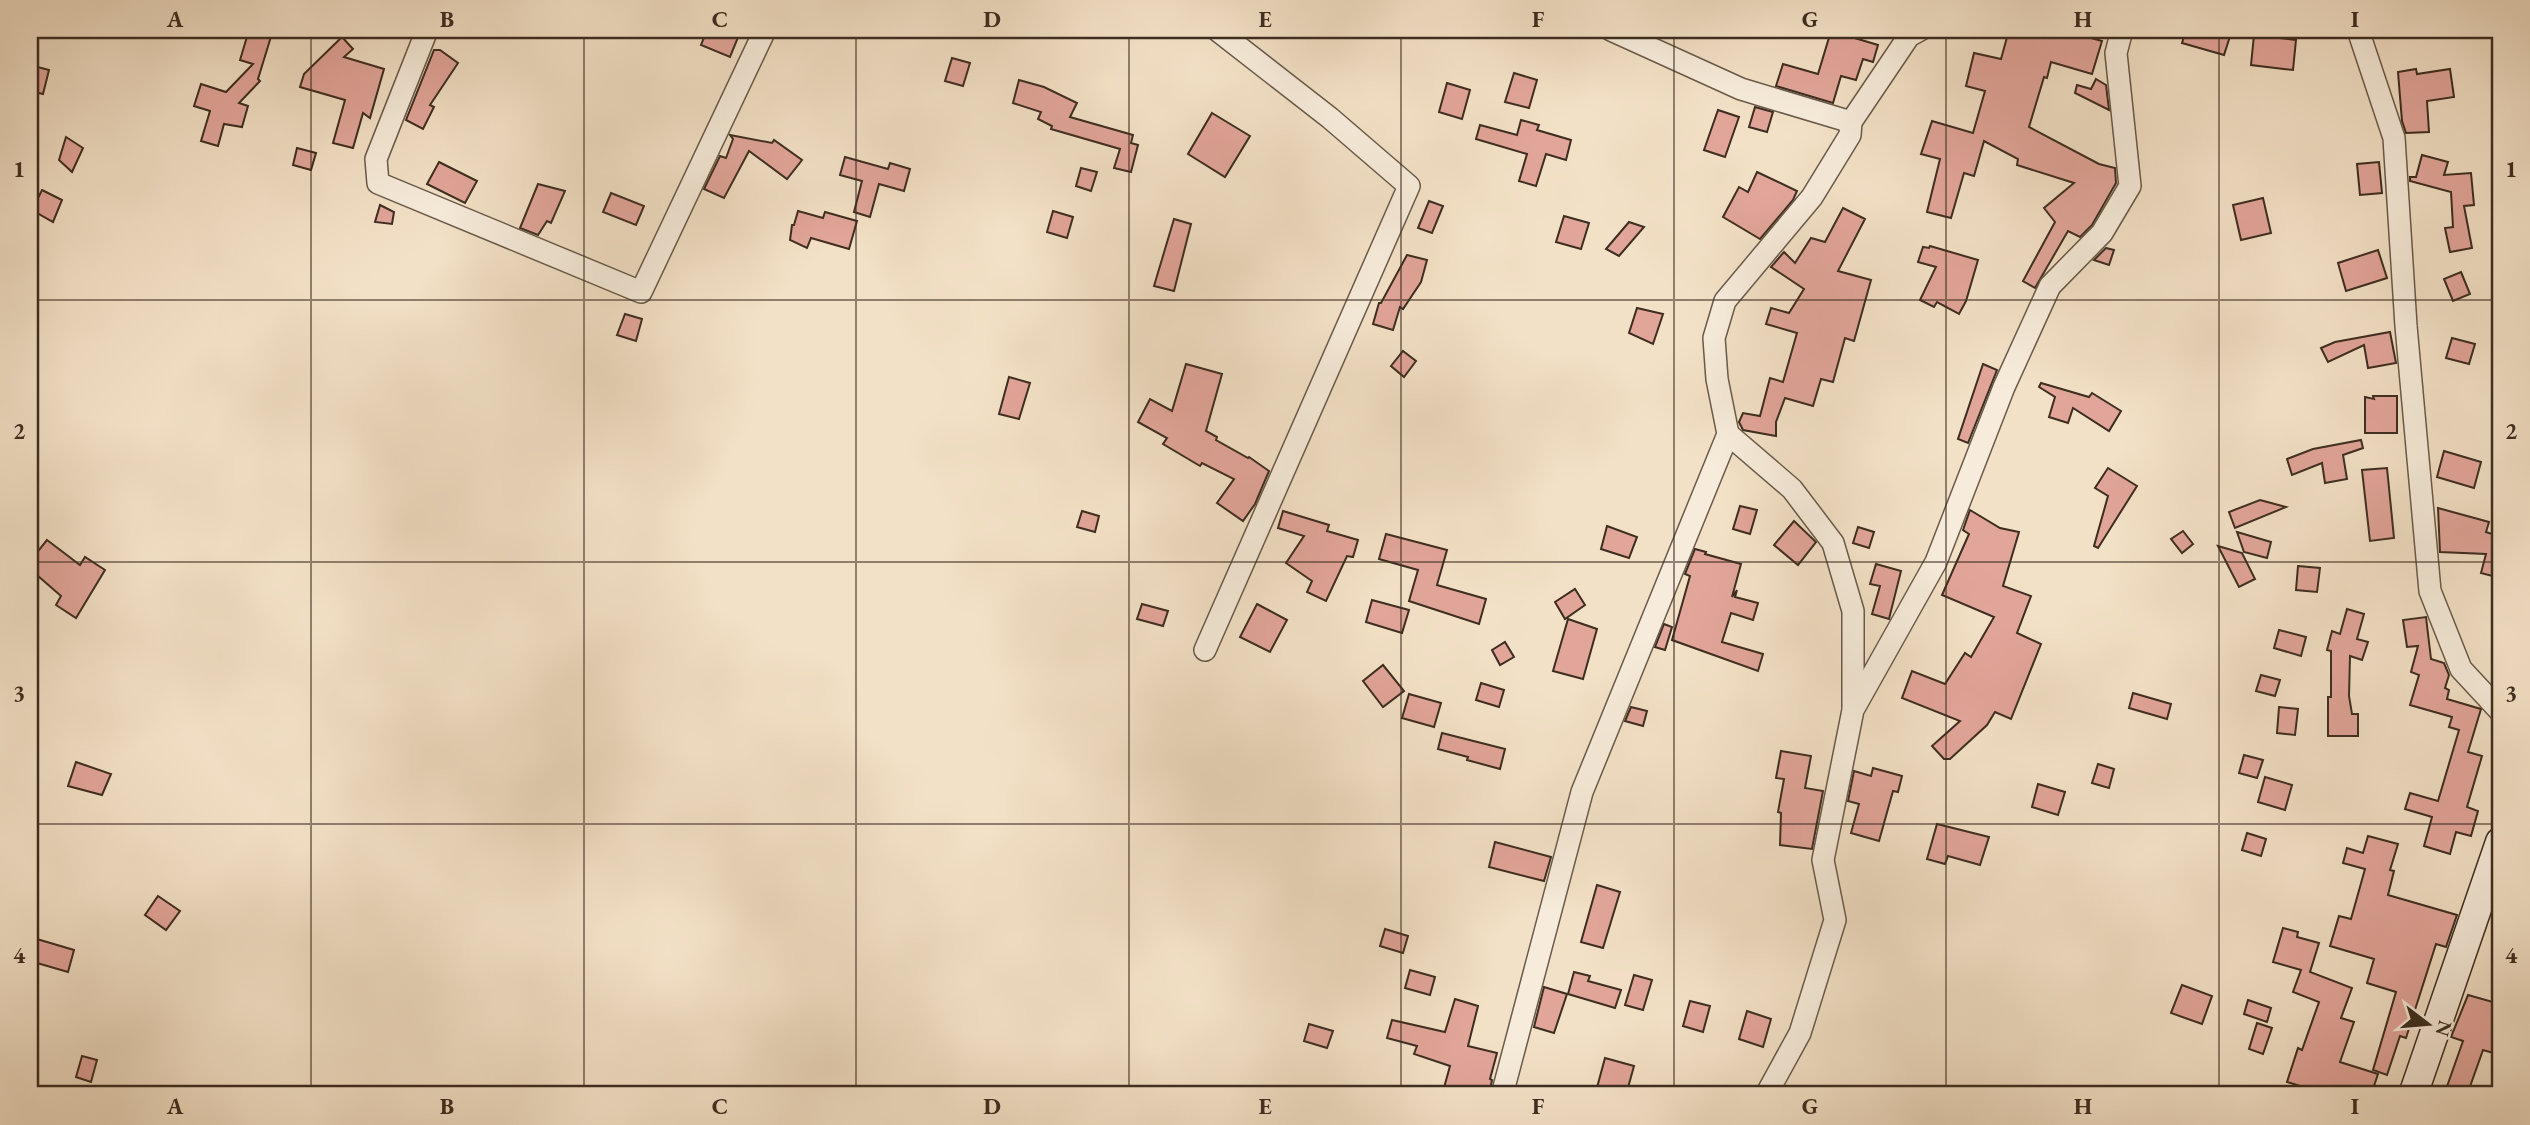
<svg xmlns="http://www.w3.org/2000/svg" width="2530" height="1125" viewBox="0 0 2530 1125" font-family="'EB Garamond',serif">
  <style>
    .building { fill: #e2a59a; stroke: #3d2d20; stroke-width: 2 }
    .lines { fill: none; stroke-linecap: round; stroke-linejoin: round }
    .minor-casing { stroke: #6a5a4a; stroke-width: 24 }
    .secondary-casing { stroke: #3d2d20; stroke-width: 31 }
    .minor { stroke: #f7ecdb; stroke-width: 21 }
    .secondary { stroke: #f7ecdb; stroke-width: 28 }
    .grid { fill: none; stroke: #3d2d20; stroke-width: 2; stroke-opacity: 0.55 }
    .neatline { fill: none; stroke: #3d2d20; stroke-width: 2.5 }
    .grid-label { font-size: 23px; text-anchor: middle; font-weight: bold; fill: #3d2d20 }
  </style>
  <rect width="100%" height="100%" fill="#f3e1c7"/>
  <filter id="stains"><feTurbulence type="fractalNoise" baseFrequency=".00286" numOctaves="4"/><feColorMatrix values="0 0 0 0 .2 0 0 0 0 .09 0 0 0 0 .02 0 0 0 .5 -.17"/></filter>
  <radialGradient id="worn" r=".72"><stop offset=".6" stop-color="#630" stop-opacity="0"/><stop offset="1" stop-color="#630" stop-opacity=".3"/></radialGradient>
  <g class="building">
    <path d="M249,30H273L258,79L260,81L239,103L248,106L242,127L224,124L218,146L201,141L210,111L194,106L201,84L226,92L253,64L240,60Z"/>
    <path d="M707,30H741L730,57L701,45Z"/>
    <path d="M2009,30H2061L2102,41L2092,74L2051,62L2047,78L2044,77L2029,127L2099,164L2115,168L2116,183L2092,225L2080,237L2068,231L2035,288L2023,281L2055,222L2044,208L2074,183L2017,165L2018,159L1984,141L1974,176L1964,173L1951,218L1927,212L1940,159L1921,154L1932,121L1973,133L1985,91L1966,86L1974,53L2001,59Z"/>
    <path d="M2186,30H2232L2224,55L2182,43Z"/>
    <path d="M1831,31L1878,45L1873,62L1863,59L1856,80L1841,76L1833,103L1776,86L1783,64L1818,74Z"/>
    <path d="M2254,35L2296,40L2293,70L2251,65Z"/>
    <path d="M342,37L353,49L344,57L384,69L370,118L363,113L353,148L333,143L345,100L300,87L304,74Z"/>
    <path d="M434,50H440L458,63L430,105L434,107L423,129L406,120Z"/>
    <path d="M952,58L970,63L963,86L945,81Z"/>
    <path d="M30,65L49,70L43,94L30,91Z"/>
    <path d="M2416,69L2417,74L2450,69L2454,97L2427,101L2429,132L2406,133L2402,121L2398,72Z"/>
    <path d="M1514,73L1537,80L1529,108L1505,102Z"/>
    <path d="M2096,79L2106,85L2109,110L2075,93L2077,85L2091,89Z"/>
    <path d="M1019,80L1044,87L1077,103L1070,117L1133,135L1131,143L1138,145L1131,172L1114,168L1120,149L1051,129L1052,126L1038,119L1041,112L1013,103Z"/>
    <path d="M1447,83L1470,90L1462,119L1439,112Z"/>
    <path d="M1755,107L1773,112L1767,132L1749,127Z"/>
    <path d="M1718,110L1739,117L1725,157L1704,150Z"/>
    <path d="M1212,113L1250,136L1225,177L1188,154Z"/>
    <path d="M1521,120L1539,125L1537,130L1571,140L1566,160L1546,154L1536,186L1519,181L1527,154L1476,139L1480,125L1517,135Z"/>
    <path d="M730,135L772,143L774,140L802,160L787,179L749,151L724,198L704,189L720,156L726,158L733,139Z"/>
    <path d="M66,137L83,148L72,172L59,160Z"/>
    <path d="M297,148L316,153L311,170L293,165Z"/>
    <path d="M2422,155L2448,162L2444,175L2471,173L2474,205L2464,206L2472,248L2450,252L2445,228L2453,227L2451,192L2410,181V177H2416Z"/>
    <path d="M845,157L888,169L890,163L910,169L904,191L879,184L870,217L854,212L862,181L840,175Z"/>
    <path d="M439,162L477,181L465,203L427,184Z"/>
    <path d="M2379,162L2382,193L2360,195L2357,164Z"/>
    <path d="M1081,168L1097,172L1091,191L1076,186Z"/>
    <path d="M1757,172L1797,191L1793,200L1760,239L1723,217L1739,187L1748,192Z"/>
    <path d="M538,184L565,191L551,223L547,221L538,235L520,228Z"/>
    <path d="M42,190L62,200L53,222L32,210Z"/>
    <path d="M611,193L644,206L636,225L603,212Z"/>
    <path d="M2263,198L2271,233L2241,240L2233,205Z"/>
    <path d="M1429,201L1443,206L1432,233L1418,228Z"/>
    <path d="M380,205L394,212L392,224L375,222Z"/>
    <path d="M1843,208L1865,219L1838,271L1871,280L1854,341L1845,338L1833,382L1821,379L1813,406L1785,398L1776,422V436L1743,430L1739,422L1743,413L1760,416L1770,378L1783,382L1797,333L1766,324L1771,308L1789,313L1804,289L1771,267L1784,252L1795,263L1811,238L1825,242Z"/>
    <path d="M798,211L823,218L825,212L857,221L849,249L811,238L807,248L790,240L792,225H794Z"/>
    <path d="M1053,211L1073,217L1067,238L1047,232Z"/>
    <path d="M1564,216L1589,223L1581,249L1556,242Z"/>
    <path d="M1174,219L1191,224L1174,291L1154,286Z"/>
    <path d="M1629,222L1644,227L1619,256L1606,249Z"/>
    <path d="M1930,246L1978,260L1966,301L1959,314L1937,302L1934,307L1920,300L1936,267L1918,262L1923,247L1929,248Z"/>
    <path d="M2106,248L2114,250L2109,265L2094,260Z"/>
    <path d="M2378,250L2387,278L2346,291L2338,263Z"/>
    <path d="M1407,255L1427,260L1421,282L1403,309L1400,307L1393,330L1373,324L1379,303H1381Z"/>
    <path d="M2461,272L2470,294L2453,301L2444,279Z"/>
    <path d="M1637,308L1663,314L1653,344L1629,333Z"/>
    <path d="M625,314L642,319L636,341L617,335Z"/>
    <path d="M2390,332L2396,363L2368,368L2364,345L2328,362L2321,348L2335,342Z"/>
    <path d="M2452,338L2475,344L2469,364L2446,358Z"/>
    <path d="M1403,351L1416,361L1404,377L1391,366Z"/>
    <path d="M1186,364L1222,374L1206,431L1217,437L1216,440L1248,458L1249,457L1269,471L1255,504L1243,521L1217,503L1234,479L1202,463L1200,466L1163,444L1167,438L1138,422L1150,399L1172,411Z"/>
    <path d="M1983,364L1997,370L1968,443L1958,439Z"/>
    <path d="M1009,377L1030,383L1019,419L999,414Z"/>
    <path d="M2041,383L2089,397L2092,393L2121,411L2109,431L2073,408L2068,423L2049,417L2055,397L2039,387Z"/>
    <path d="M2373,396H2397V433H2365V397L2374,399Z"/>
    <path d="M2361,440L2363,448L2343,455L2347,479L2325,483L2322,463L2292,475L2287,459L2313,449Z"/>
    <path d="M2444,451L2481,462L2474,488L2437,477Z"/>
    <path d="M2108,468L2137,486L2098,548L2094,546L2108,496L2095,488Z"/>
    <path d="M2387,468L2394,538L2370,541L2362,470Z"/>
    <path d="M2260,500L2286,507L2235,528L2229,512Z"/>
    <path d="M1740,506L1757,510L1750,534L1733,529Z"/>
    <path d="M2438,508L2489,522L2486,532L2492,534L2496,521H2500V578L2481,573L2486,554L2440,552Z"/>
    <path d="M1970,510L2000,528L2019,532L2003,586L2031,596L2017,633L2041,644L2011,719L1995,712L1987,725L1950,759H1944L1932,746L1960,721L1902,698L1912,671L1945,684L1965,653L1971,657L1994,617L1942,595L1969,534L1963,530Z"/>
    <path d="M1082,511L1099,516L1095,532L1077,527Z"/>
    <path d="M1283,511L1329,525L1327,531L1358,540L1353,557L1347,556L1326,601L1307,592L1312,581L1286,563L1304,536L1278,528Z"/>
    <path d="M1794,521L1816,542L1798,565L1774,545Z"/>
    <path d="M1607,526L1637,537L1629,558L1601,549Z"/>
    <path d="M1858,527L1874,532L1869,548L1853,543Z"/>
    <path d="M2183,531L2193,544L2182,553L2171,539Z"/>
    <path d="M2237,532L2271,542L2267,558L2244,552Z"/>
    <path d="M1386,534L1447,550L1437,585L1486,599L1479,624L1409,601L1418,570L1379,559Z"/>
    <path d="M47,540L80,565L85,557L105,570L76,618L56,605L61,596L30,569V561Z"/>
    <path d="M2218,546L2242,553L2255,579L2239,587Z"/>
    <path d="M1695,549L1706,552L1705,554L1741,564L1732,597L1737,590L1735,597L1758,603L1753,620L1731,613L1722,642L1763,654L1758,671L1672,640L1690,576L1685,574Z"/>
    <path d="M1876,564L1901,571L1889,619L1872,614L1880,586L1870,584Z"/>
    <path d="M2298,566L2320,568L2317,592L2296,590Z"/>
    <path d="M1575,589L1585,605L1565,619L1555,602Z"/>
    <path d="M1372,600L1409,610L1402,633L1366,622Z"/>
    <path d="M1142,604L1168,611L1163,626L1137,619Z"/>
    <path d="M1257,604L1287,620L1270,652L1240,637Z"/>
    <path d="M2347,609L2364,614L2357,639L2368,642L2362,660L2350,656L2349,696L2352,714H2358V736H2328V697H2331V651L2327,650L2332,631L2340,634Z"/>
    <path d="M2426,617L2431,659L2444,663L2449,675L2445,688L2449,690L2447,699L2481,709L2468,752L2482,756L2467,807L2478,811L2471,836L2456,832L2450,854L2424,846L2432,817L2405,809L2410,793L2438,801L2459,730L2449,727L2452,717L2410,705L2419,675L2411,672L2418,646L2407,647L2403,620Z"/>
    <path d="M1568,619L1597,629L1583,679L1553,671Z"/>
    <path d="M1664,624L1672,627L1665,650L1655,647Z"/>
    <path d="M2279,630L2306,637L2301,656L2274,648Z"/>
    <path d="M1505,642L1514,657L1500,665L1492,650Z"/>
    <path d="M1383,665L1404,691L1383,707L1363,681Z"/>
    <path d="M2261,675L2280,680L2275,696L2256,691Z"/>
    <path d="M1481,683L1504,690L1499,707L1476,700Z"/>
    <path d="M2133,693L2171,704L2167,719L2129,708Z"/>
    <path d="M1409,694L1441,703L1434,727L1402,718Z"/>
    <path d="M1631,707L1647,711L1643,726L1625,721Z"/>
    <path d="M2279,707L2298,709L2295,735L2277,733Z"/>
    <path d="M1442,733L1505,749L1500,769L1467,760L1468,757L1438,749Z"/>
    <path d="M1781,751L1811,756L1805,788L1823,791L1812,849L1780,845L1781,813L1778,812L1784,779L1776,778Z"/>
    <path d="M2244,755L2263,760L2257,778L2239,773Z"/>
    <path d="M76,762L111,774L102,795L68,786Z"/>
    <path d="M2098,764L2114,769L2109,788L2092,783Z"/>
    <path d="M1873,768L1902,776L1898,792L1893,791L1879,841L1851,833L1859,804L1848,801L1854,771L1871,776Z"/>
    <path d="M2265,777L2292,785L2285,810L2258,802Z"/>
    <path d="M2038,784L2065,792L2058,815L2032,807Z"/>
    <path d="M1937,824L1989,837L1980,865L1948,856L1945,864L1927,859Z"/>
    <path d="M2247,833L2266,839L2261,856L2242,850Z"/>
    <path d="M2368,836L2398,844L2390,870L2394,871L2388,895L2457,915L2446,947L2436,944L2406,1038L2400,1036L2387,1075L2373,1070L2396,992L2367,983L2374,959L2330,946L2339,916L2351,919L2365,869L2343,863L2347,848L2363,853Z"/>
    <path d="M1495,842L1551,857L1544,881L1489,867Z"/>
    <path d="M1597,885L1620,892L1603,948L1581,942Z"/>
    <path d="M158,896L180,911L166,930L145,915Z"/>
    <path d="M2283,928L2298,932L2297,937L2319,943L2310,972L2352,988L2341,1018L2354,1022L2340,1062L2378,1074L2371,1095H2330L2287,1082L2298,1048L2302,1050L2319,1002L2293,992L2301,970L2273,962Z"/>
    <path d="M1385,929L1408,936L1403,953L1380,946Z"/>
    <path d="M30,937L74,950L68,972L30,961Z"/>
    <path d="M1410,970L1435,977L1430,995L1405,988Z"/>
    <path d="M1574,972L1590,976L1588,981L1621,990L1615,1008L1568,994Z"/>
    <path d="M1634,975L1652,980L1643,1010L1625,1005Z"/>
    <path d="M2182,985L2212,996L2202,1024L2171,1013Z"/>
    <path d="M1544,987L1567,994L1554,1033L1534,1027Z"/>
    <path d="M2468,995L2500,1004V1055L2483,1050L2467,1095H2444L2463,1041L2451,1037Z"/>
    <path d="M1455,999L1478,1006L1468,1046L1497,1053L1490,1079L1492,1080L1489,1095H1442L1450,1066L1414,1054L1417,1046L1387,1038L1392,1020L1445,1032Z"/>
    <path d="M2248,1000L2271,1008L2267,1022L2244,1014Z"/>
    <path d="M1690,1001L1710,1006L1703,1032L1683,1026Z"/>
    <path d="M1747,1011L1771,1019L1763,1047L1739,1039Z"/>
    <path d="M2257,1023L2272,1028L2263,1054L2249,1049Z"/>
    <path d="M1309,1024L1333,1031L1327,1048L1304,1041Z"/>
    <path d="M82,1056L97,1060L91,1082L76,1077Z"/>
    <path d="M1605,1058L1634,1066L1626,1095H1595Z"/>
  </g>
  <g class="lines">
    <defs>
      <g id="minor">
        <path d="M427,30L376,159L378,183L641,292L765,30"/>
        <path d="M2358,30L2394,138L2406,326L2430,591L2461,669L2500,711"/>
        <path d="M1851,122L1909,36L1920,30"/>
        <path d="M1728,434L1792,489L1833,543L1853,611V708"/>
        <path d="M1205,650L1409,186L1330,118L1217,30"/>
        <path d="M1502,1095L1582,792L1728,434L1717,379L1714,338L1725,301L1812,197L1850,135L1851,122L1741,89L1611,30"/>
        <path d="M1766,1095L1800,1033L1835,920L1823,860L1853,710L1936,562L2004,387L2050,286L2102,233L2130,186L2116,53L2122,30"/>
      </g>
      <path id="secondary" d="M2413,1095L2500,842"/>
    </defs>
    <use href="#minor" class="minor-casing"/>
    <use href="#secondary" class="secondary-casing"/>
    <use href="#minor" class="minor"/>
    <use href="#secondary" class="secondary"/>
  </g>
  <path class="grid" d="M311,30V1095M584,30V1095M856,30V1095M1129,30V1095M1401,30V1095M1674,30V1095M1946,30V1095M2219,30V1095M30,300H2500M30,562H2500M30,824H2500"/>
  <rect width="2530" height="1125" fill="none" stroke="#f3e1c7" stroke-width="77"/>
  <g transform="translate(2428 1024) rotate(106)" stroke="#f7ecdb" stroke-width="5" paint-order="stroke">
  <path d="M0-5L12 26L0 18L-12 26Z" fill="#3d2d20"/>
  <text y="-10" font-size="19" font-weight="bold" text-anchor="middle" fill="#3d2d20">N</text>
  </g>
  <rect x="38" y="38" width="2454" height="1048" class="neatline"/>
  <g class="grid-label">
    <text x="175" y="27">A</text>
    <text x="447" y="27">B</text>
    <text x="720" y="27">C</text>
    <text x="992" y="27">D</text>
    <text x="1265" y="27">E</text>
    <text x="1538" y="27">F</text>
    <text x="1810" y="27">G</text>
    <text x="2083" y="27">H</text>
    <text x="2355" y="27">I</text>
    <text x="19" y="177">1</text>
    <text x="2511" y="177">1</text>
    <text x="19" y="439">2</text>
    <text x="2511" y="439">2</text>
    <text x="19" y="701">3</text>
    <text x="2511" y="701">3</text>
    <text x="19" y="963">4</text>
    <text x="2511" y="963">4</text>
    <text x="175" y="1114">A</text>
    <text x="447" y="1114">B</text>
    <text x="720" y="1114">C</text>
    <text x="992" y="1114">D</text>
    <text x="1265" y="1114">E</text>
    <text x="1538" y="1114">F</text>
    <text x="1810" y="1114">G</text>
    <text x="2083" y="1114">H</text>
    <text x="2355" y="1114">I</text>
  </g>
  <rect width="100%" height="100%" filter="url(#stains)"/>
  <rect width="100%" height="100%" fill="url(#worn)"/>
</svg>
